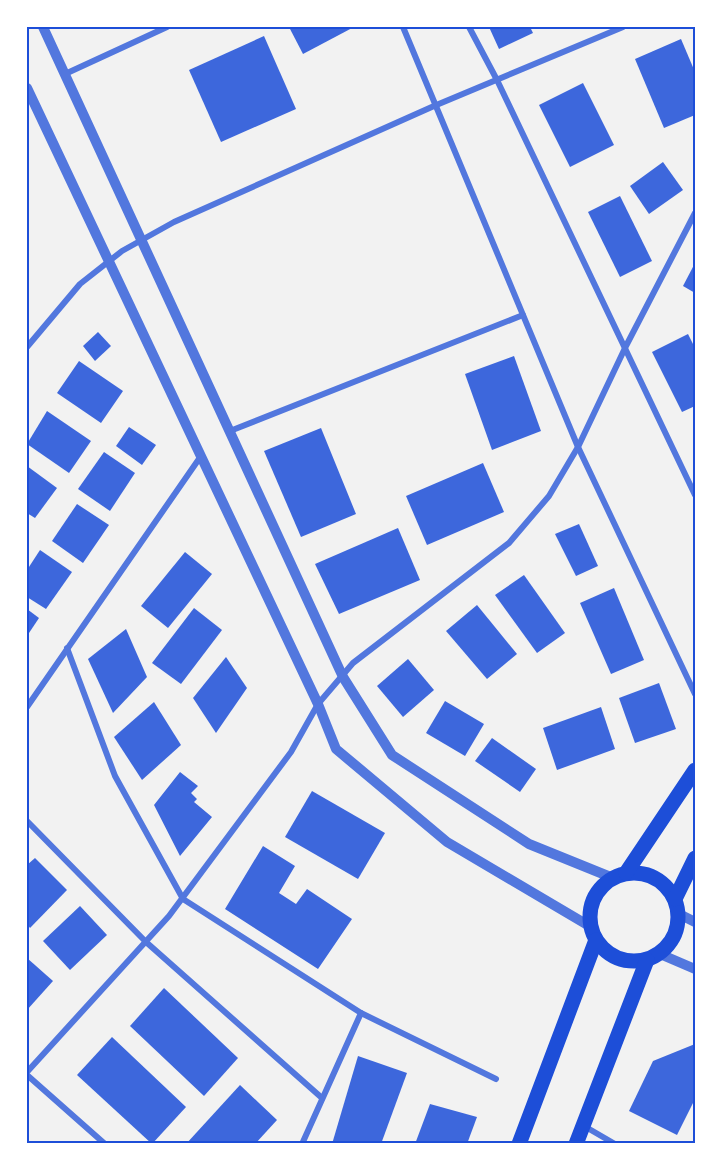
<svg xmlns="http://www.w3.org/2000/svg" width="722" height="1171" viewBox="0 0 722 1171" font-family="Raleway,sans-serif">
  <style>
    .building { fill: #3d67dc }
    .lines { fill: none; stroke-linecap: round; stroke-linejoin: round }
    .minor { stroke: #5277de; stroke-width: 6 }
    .tertiary { stroke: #5277de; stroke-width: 10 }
    .primary { stroke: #1d4ed8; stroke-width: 15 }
    .neatline { fill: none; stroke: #1d4ed8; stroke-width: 2 }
  </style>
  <rect width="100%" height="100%" fill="#f2f2f2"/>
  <g class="building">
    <path d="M289,27H354L303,54Z"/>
    <path d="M489,27H530L533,33L499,49Z"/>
    <path d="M264,36L296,109L221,142L189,70Z"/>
    <path d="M681,39L695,72V115L664,128L635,59Z"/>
    <path d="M583,83L614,145L570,167L539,105Z"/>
    <path d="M663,162L683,190L649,214L630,186Z"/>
    <path d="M620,196L652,261L620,277L588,212Z"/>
    <path d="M695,263V293L683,286Z"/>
    <path d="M98,332L111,346L95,361L83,346Z"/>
    <path d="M688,334L695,348V406L682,412L652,352Z"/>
    <path d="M514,356L541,431L492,450L465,374Z"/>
    <path d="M79,361L123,391L101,423L57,393Z"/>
    <path d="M47,411L91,441L69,473L27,444Z"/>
    <path d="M129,427L156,445L142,465L116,446Z"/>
    <path d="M321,428L356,514L301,537L264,451Z"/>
    <path d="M104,452L135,473L110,511L78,489Z"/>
    <path d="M483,463L504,512L427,545L406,496Z"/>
    <path d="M27,466L57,488L35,518L27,513Z"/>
    <path d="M77,504L109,525L83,563L52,541Z"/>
    <path d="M579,524L598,566L576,576L555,534Z"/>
    <path d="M398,528L420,580L339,614L315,564Z"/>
    <path d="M40,550L72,572L46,609L27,597V570Z"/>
    <path d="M185,552L212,574L168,628L141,606Z"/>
    <path d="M524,575L565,633L537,653L495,595Z"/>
    <path d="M614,588L644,660L611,674L580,603Z"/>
    <path d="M477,605L517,654L487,679L446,631Z"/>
    <path d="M194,608L222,630L181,684L152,663Z"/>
    <path d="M27,609L39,618L27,636Z"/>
    <path d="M126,629L147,677L113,713L88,659Z"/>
    <path d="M226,657L247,688L216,733L193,698Z"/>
    <path d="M408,659L434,690L403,717L377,686Z"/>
    <path d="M659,683L676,729L635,743L619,698Z"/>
    <path d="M445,701L484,724L465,756L426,733Z"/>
    <path d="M154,702L181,745L142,780L114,737Z"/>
    <path d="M601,707L615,749L557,770L543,728Z"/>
    <path d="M492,738L536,769L520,792L475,761Z"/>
    <path d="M180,772L198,786L191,793L197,799L194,802L212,817L180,856L154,805Z"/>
    <path d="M312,791L385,833L358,879L285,837Z"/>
    <path d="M263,846L295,866L279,893L296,904L307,889L352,919L318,969L225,909Z"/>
    <path d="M35,858L67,890L30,928L27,924V865Z"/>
    <path d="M80,906L107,935L70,970L43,941Z"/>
    <path d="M27,958L53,981L27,1010Z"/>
    <path d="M164,988L238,1058L204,1096L130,1026Z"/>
    <path d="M112,1037L186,1107L152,1144L77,1075Z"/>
    <path d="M695,1044V1099L677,1135L629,1111L653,1061Z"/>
    <path d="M358,1056L407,1073L381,1144H332Z"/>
    <path d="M240,1085L277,1120L255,1144H186Z"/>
    <path d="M430,1104L477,1117L467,1144H415Z"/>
  </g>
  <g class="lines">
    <g class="minor">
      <path d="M403,27L578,447L695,694"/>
      <path d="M469,27L497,80L695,495"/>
      <path d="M65,74L167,27"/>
      <path d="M27,347L80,284L122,251L174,222L434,106L623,27"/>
      <path d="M230,431L523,315"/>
      <path d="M67,648L115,776L183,899L361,1013L496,1079"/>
      <path d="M27,707L201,456"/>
      <path d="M27,821L146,942L322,1098"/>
      <path d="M27,1072L169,916L291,752L318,704L353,663L509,543L549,496L578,447L626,346L695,213"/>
      <path d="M27,1075L105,1144"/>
      <path d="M584,1126L615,1144"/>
      <path d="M302,1144L361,1013"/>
    </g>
    <g class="tertiary">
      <path d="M43,27L343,677L392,755L529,844L613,878"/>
      <path d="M27,88L318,704L336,749L447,842L591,927"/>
      <path d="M679,914L695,922"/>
      <path d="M660,954L695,969"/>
    </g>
    <g class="primary">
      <circle cx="634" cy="917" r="44"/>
      <path d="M626,873L695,770"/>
      <path d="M675,899L695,858"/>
      <path d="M519,1144L596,940"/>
      <path d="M576,1144L647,960"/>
    </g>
  </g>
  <rect width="722" height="1171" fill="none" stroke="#ffffff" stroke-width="57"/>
  <rect x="28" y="28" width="666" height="1114" class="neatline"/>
</svg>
